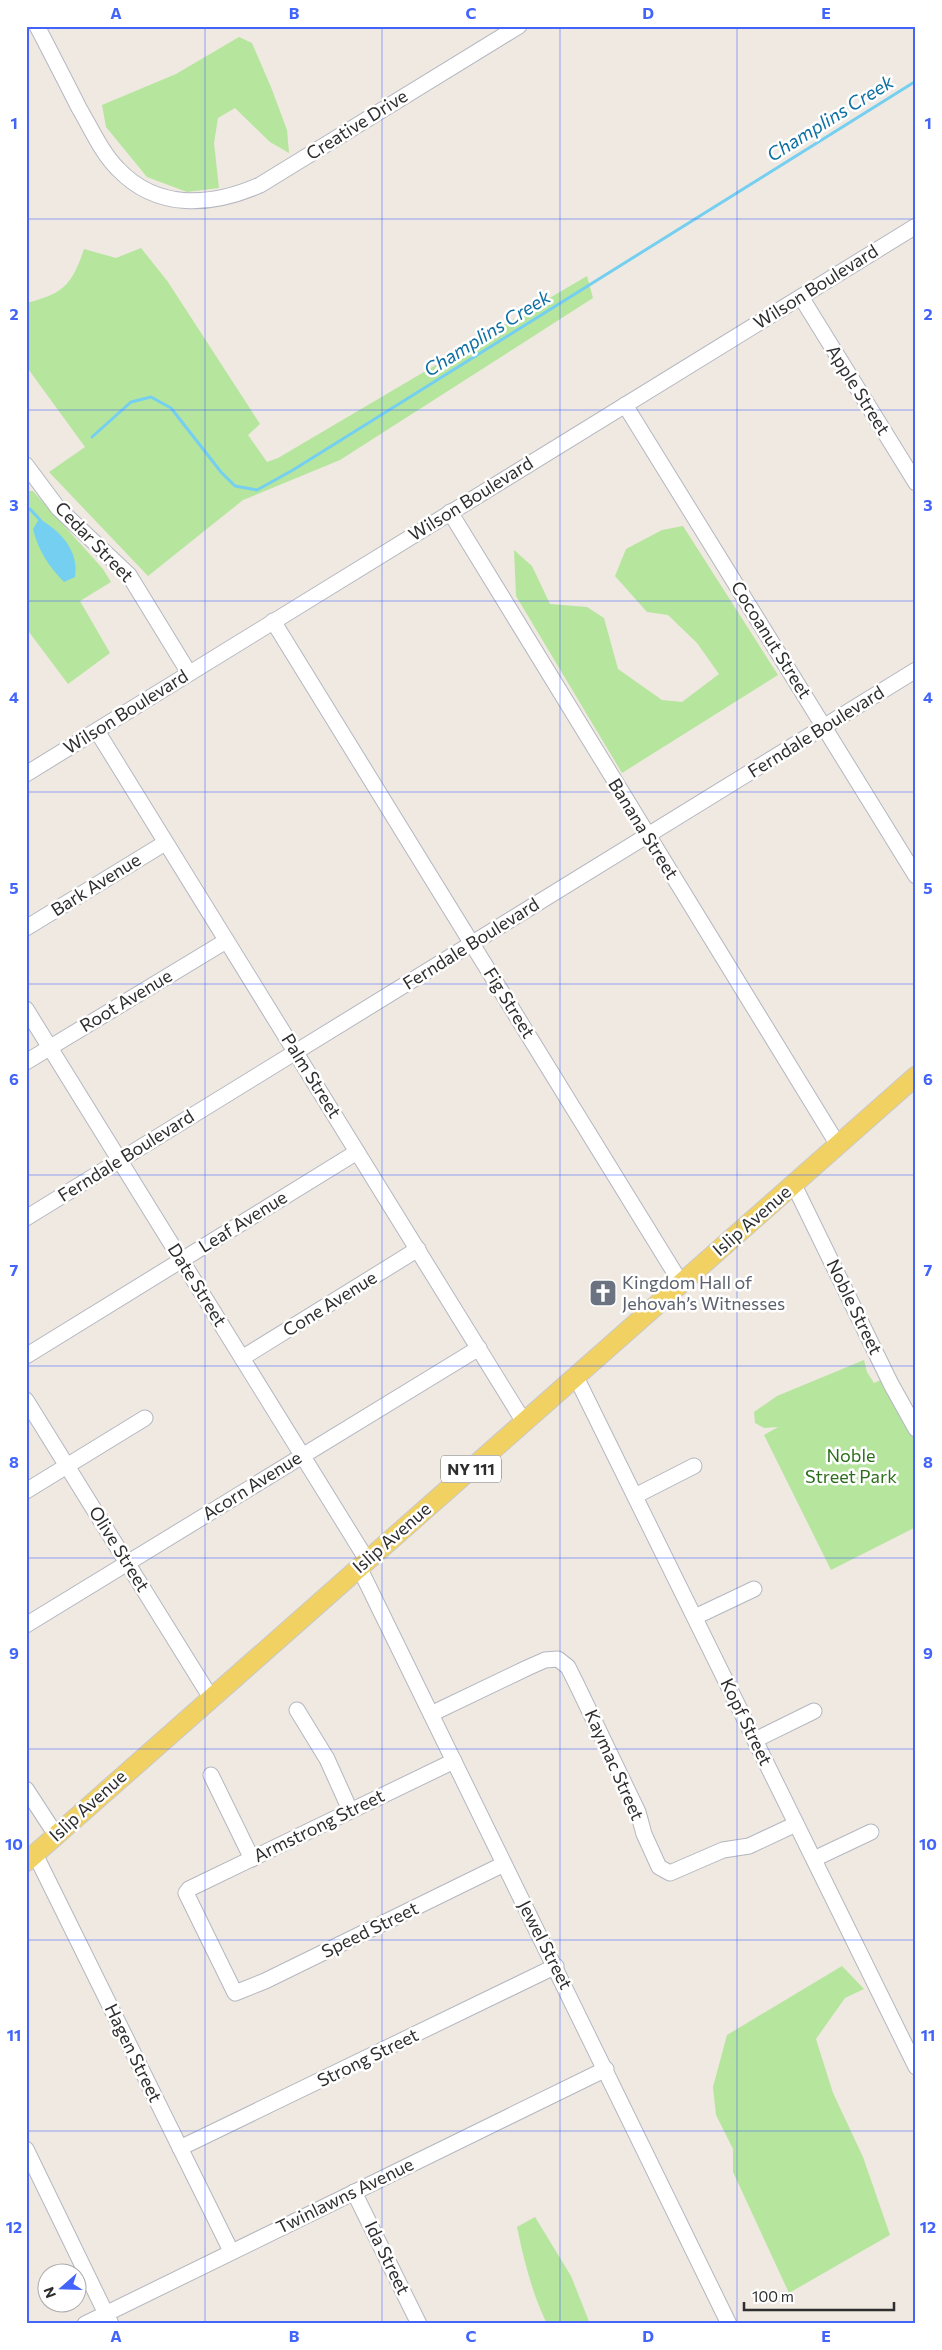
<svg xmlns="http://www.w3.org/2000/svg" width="942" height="2350" viewBox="0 0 942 2350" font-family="Commissioner,sans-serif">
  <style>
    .green { fill: #b6e59e }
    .water { fill: #75cff0 }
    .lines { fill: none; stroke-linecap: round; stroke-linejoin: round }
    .stream { stroke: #75cff0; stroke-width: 3 }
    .minor-casing { stroke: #b4b7c1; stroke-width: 17 }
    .major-casing { stroke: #c9c9c9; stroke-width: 21 }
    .minor { stroke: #fff; stroke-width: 15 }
    .major { stroke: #f2d163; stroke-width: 19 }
    .grid { fill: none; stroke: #4264fb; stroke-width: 1; stroke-opacity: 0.55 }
    .labels { text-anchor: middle; stroke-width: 5; stroke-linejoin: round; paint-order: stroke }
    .shield { fill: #fff; stroke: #6d6d6d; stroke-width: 1 }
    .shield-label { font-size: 16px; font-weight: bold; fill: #2e2e2e }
    .street-label { font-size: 18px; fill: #2e2e2e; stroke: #fff }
    .worship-label { font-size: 18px; fill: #5b616d; stroke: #fff; text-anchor: start }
    .park-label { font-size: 18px; fill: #2c6e1b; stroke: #fff }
    .water-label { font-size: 19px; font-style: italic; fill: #0d6fa3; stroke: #fff }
    .neatline { fill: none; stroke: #4264fb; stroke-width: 2 }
    .grid-label { font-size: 16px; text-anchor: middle; font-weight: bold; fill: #4264fb }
  </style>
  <rect width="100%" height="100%" fill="#efe9e1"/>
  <g class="green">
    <path d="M239,37L252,43L271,87L287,130L289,153L270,142L235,108L218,118L214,143L219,188L187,192L147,177L106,127L102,105L176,74Z"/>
    <path d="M141,248L168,282L260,424L248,435L267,462L278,458L587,276L593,298L340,460L243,500L148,576L49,472L85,447L26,366V303C63,294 72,285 84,249L116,258Z"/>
    <path d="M26,491H33L103,569L111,582L80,601L110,653L68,684L26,628Z"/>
    <path d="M683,526L778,675L622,773L516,596L514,550L532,566L550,604L587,607L604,618L618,669L662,700L682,702L719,674L697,643L668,615L647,612L615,576L626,549L662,530Z"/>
    <path d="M864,1360L867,1372L874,1383L883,1379L916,1442V1527L831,1570L764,1435L778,1427L764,1428L755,1423L754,1412L777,1396Z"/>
    <path d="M842,1966L864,1989L845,1998L816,2039L833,2093L863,2157L890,2235L789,2293L733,2172V2149L716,2115L713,2087L727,2035Z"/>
    <path d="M535,2217L571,2276L590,2324H547C532,2293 524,2261 517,2227Z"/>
  </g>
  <path class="water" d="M39,519C61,531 79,551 75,577L64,582C49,567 38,550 33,529Z"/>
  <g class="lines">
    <g class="stream">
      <path d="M92,437L131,402L151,397L171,408L221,472L235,486L257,490L293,470L916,81"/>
      <path d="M30,509L41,521"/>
    </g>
    <defs>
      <g id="minor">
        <path d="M37,26C51,53 65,80 79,108C91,128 101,152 118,169C158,211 212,206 260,185L519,26"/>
        <path d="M801,297L916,483"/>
        <path d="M625,405L916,876"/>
        <path d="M26,465L58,508L129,575L189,673"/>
        <path d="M450,512L838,1145"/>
        <path d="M273,621L681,1283"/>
        <path d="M97,731L524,1422"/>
        <path d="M26,774L916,226"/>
        <path d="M26,928L165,843"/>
        <path d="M26,1009L367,1560"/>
        <path d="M26,1062L226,941"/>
        <path d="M794,1185L891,1384L916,1429"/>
        <path d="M26,1218L916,670"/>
        <path d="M26,1356L357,1152"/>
        <path d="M242,1358L418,1249"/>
        <path d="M576,1377L916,2067"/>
        <path d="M26,1400L211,1698"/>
        <path d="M26,1491L145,1418"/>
        <path d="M635,1496L694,1466"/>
        <path d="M359,1567L729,2324"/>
        <path d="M695,1617L754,1589"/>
        <path d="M26,1625L479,1348"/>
        <path d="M297,1710L327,1759L350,1810"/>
        <path d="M431,1714L527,1668L545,1660L558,1659L568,1667L576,1683L638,1812L644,1834L659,1867L670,1873L723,1850L749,1846L796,1824"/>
        <path d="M755,1740L814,1711"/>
        <path d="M454,1761L189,1889L186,1893L235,1993L265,1981L504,1864"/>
        <path d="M211,1775L252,1859"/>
        <path d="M26,1789L56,1835"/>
        <path d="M35,1854L231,2251"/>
        <path d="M814,1859L871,1832"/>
        <path d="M180,2148L556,1966"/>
        <path d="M26,2149L111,2324"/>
        <path d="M354,2192L419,2324"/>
        <path d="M85,2324L606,2069"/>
      </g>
      <path id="major" d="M26,1862L916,1076"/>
    </defs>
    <use href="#minor" class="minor-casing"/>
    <use href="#major" class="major-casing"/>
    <use href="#minor" class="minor"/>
    <use href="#major" class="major"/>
  </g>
  <path class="grid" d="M205,26V2324M382,26V2324M560,26V2324M737,26V2324M26,219H916M26,410H916M26,601H916M26,792H916M26,984H916M26,1175H916M26,1366H916M26,1558H916M26,1749H916M26,1940H916M26,2131H916"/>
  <defs>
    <symbol id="church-square" viewBox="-11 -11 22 22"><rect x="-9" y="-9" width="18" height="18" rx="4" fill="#6b7280" stroke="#fff"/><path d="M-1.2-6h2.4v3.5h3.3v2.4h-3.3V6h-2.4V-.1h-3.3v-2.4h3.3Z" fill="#fff"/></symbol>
  </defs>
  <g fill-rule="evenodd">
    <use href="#church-square" x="587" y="1277" width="32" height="32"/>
  </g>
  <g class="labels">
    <rect class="shield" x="441" y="1455.5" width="60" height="27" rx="4"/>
    <g class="shield-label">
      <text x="471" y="1475">NY 111</text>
    </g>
    <g class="street-label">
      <text transform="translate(357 125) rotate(-32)" y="6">Creative Drive</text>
      <text transform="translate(816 287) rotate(-32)" y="6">Wilson Boulevard</text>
      <text transform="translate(858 390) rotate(58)" y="6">Apple Street</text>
      <text transform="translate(471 499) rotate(-32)" y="6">Wilson Boulevard</text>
      <text transform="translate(94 542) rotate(46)" y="6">Cedar Street</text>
      <text transform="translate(771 640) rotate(58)" y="6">Cocoanut Street</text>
      <text transform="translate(126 712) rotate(-32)" y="6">Wilson Boulevard</text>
      <text transform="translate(816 732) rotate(-32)" y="6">Ferndale Boulevard</text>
      <text transform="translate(643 829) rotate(58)" y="6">Banana Street</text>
      <text transform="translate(96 885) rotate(-32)" y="6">Bark Avenue</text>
      <text transform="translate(471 944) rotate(-32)" y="6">Ferndale Boulevard</text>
      <text transform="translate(126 1001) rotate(-31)" y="6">Root Avenue</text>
      <text transform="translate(509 1003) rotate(58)" y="6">Fig Street</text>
      <text transform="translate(311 1076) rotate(58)" y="6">Palm Street</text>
      <text transform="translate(126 1156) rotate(-32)" y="6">Ferndale Boulevard</text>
      <text transform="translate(752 1221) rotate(-41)" y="6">Islip Avenue</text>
      <text transform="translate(243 1222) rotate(-32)" y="6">Leaf Avenue</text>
      <text transform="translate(197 1285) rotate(58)" y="6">Date Street</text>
      <text transform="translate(330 1304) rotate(-32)" y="6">Cone Avenue</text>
      <text transform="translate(854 1307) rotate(64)" y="6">Noble Street</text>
      <text transform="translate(252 1486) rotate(-32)" y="6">Acorn Avenue</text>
      <text transform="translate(392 1538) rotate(-41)" y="6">Islip Avenue</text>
      <text transform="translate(119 1549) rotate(58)" y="6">Olive Street</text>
      <text transform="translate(746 1722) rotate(64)" y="6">Kopf Street</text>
      <text transform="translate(614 1765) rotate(66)" y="6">Kaymac Street</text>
      <text transform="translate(88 1806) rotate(-42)" y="6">Islip Avenue</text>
      <text transform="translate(319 1826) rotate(-26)" y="6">Armstrong Street</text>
      <text transform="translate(370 1930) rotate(-26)" y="6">Speed Street</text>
      <text transform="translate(545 1945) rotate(63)" y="6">Jewel Street</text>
      <text transform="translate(133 2053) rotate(64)" y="6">Hagen Street</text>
      <text transform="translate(368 2058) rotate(-26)" y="6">Strong Street</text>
      <text transform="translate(345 2196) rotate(-26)" y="6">Twinlawns Avenue</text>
      <text transform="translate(387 2258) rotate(64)" y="6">Ida Street</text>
    </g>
    <g class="worship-label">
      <text x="622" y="1289">Kingdom Hall of<tspan x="622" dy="21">Jehovah’s Witnesses</tspan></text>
    </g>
    <g class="park-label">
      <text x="851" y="1462">Noble<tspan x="851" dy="21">Street Park</tspan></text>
    </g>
    <g class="water-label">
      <text transform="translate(830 118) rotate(-32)" y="7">Champlins Creek</text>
      <text transform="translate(487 333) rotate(-32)" y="7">Champlins Creek</text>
    </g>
  </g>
  <rect width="942" height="2350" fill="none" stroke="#ffffff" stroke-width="55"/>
  <g transform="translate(62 2288) rotate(250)"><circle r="24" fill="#ffffff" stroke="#ababab"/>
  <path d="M0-4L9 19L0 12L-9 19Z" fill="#4264fb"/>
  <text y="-8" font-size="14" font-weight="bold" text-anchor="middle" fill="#2e2e2e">N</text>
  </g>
  <path d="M744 2302v8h150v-8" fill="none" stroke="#2e2e2e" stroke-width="2.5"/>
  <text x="752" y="2302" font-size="15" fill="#2e2e2e" stroke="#ffffff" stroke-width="4" paint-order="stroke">100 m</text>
  <rect x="28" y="28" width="886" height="2294" class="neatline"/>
  <g class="grid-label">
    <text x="116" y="19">A</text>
    <text x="294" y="19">B</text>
    <text x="471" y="19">C</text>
    <text x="648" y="19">D</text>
    <text x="826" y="19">E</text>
    <text x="14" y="129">1</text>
    <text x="928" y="129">1</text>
    <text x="14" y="320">2</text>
    <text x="928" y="320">2</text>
    <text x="14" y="511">3</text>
    <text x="928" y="511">3</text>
    <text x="14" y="703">4</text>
    <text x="928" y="703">4</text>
    <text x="14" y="894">5</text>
    <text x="928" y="894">5</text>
    <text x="14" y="1085">6</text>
    <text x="928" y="1085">6</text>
    <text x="14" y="1276">7</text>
    <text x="928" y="1276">7</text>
    <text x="14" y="1468">8</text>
    <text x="928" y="1468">8</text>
    <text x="14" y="1659">9</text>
    <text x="928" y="1659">9</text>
    <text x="14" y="1850">10</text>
    <text x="928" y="1850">10</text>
    <text x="14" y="2041">11</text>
    <text x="928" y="2041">11</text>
    <text x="14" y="2233">12</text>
    <text x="928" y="2233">12</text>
    <text x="116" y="2342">A</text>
    <text x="294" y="2342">B</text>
    <text x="471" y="2342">C</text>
    <text x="648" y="2342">D</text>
    <text x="826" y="2342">E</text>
  </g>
</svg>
